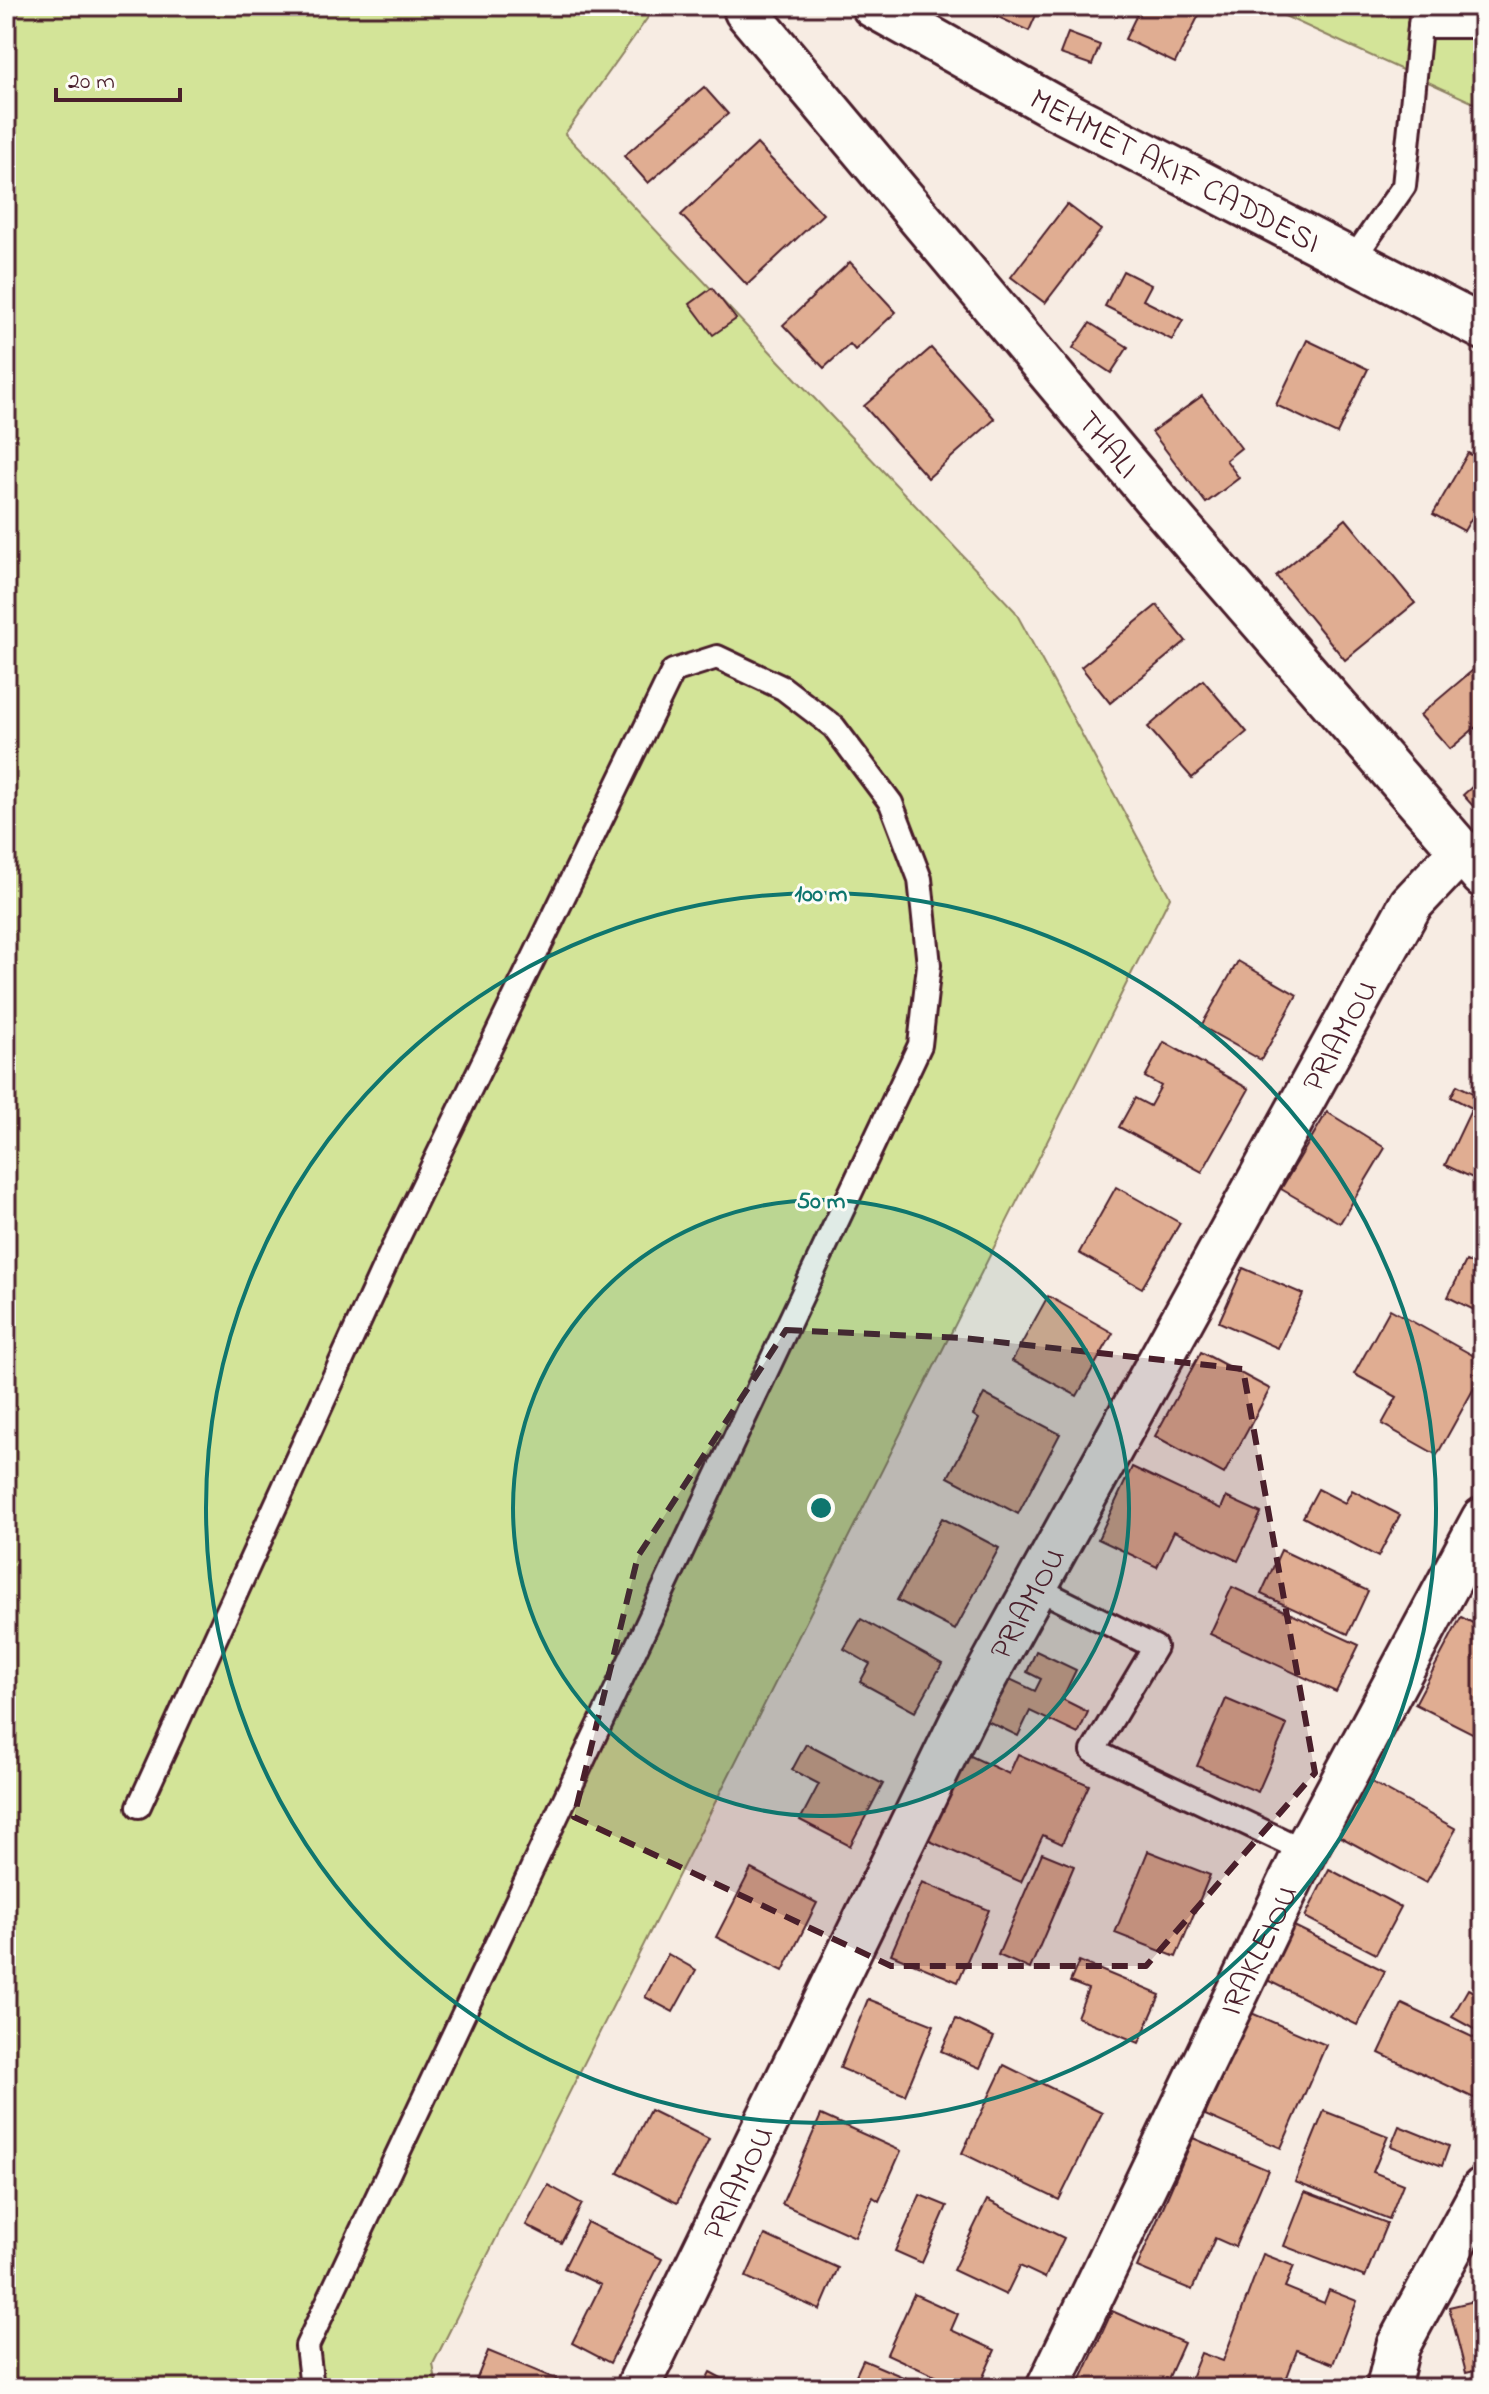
<svg xmlns="http://www.w3.org/2000/svg" width="1489" height="2394" viewBox="0 0 1489 2394" font-family="'Indie Flower',sans-serif">
  <style>
    .green { fill: #d3e498; stroke: #8e8262; stroke-width: 2 }
    .building { fill: #e0ad92; stroke: #4a1f2b; stroke-width: 2 }
    .lines { fill: none; stroke-linecap: round; stroke-linejoin: round }
    .service-casing { stroke: #4a1f2b; stroke-width: 28 }
    .minor-casing { stroke: #4a1f2b; stroke-width: 48 }
    .service { stroke: #fdfcf7; stroke-width: 22 }
    .minor { stroke: #fdfcf7; stroke-width: 42 }
    .marked { fill: #4a1f2b; fill-opacity: 0.2; stroke: #4a1f2b; stroke-width: 6; stroke-dasharray: 16 10; stroke-linejoin: round }
    .ring { fill: none; stroke: #0f766e; stroke-width: 4 }
    .labels { text-anchor: middle; stroke-width: 6; stroke-linejoin: round; paint-order: stroke }
    .street-label { font-size: 32px; fill: #4a1f2b; stroke: #fdfcf7 }
    .centre { fill: #0f766e; stroke: #fdfcf7; stroke-width: 4 }
    .ring-label { font-size: 24px; text-anchor: middle; font-weight: bold; fill: #0f766e; stroke: #fdfcf7; stroke-width: 6; stroke-linejoin: round; paint-order: stroke }
  </style>
  <rect width="100%" height="100%" fill="#f7ece3"/>
  <filter id="ink" filterUnits="userSpaceOnUse"><feTurbulence type="fractalNoise" baseFrequency=".0125" numOctaves="2"/><feDisplacementMap in="SourceGraphic" scale="16" xChannelSelector="R" yChannelSelector="G"/><feConvolveMatrix kernelMatrix="1 2 1 2 8 2 1 2 1" color-interpolation-filters="sRGB"/></filter>
  <g filter="url(#ink)">
    <g class="green">
      <path d="M6,6H656L565,134L1015,611L1170,897L433,2364L437,2388H6Z"/>
      <path d="M1263,6H1483V104L1478,105Z"/>
    </g>
    <g class="building">
      <path d="M974,6H1040L1029,31Z"/>
      <path d="M1141,6H1180L1199,15L1175,63L1125,39Z"/>
      <path d="M1068,33L1100,45L1092,65L1060,54Z"/>
      <path d="M704,87L728,114L648,183L624,156Z"/>
      <path d="M757,144L823,214L747,285L681,215Z"/>
      <path d="M1067,204L1101,230L1045,303L1011,277Z"/>
      <path d="M850,262L896,312L855,350L850,344L824,368L783,325Z"/>
      <path d="M1123,271L1151,285L1143,300L1183,320L1172,340L1105,306Z"/>
      <path d="M712,288L736,319L713,335L690,304Z"/>
      <path d="M1090,323L1128,347L1111,373L1073,348Z"/>
      <path d="M1307,340L1368,369L1337,434L1276,405Z"/>
      <path d="M931,348L995,419L928,478L864,406Z"/>
      <path d="M1202,396L1241,448L1226,460L1239,478L1206,503L1152,432Z"/>
      <path d="M1468,453L1483,461V499L1464,531L1433,514Z"/>
      <path d="M1346,519L1415,603L1345,660L1276,576Z"/>
      <path d="M1157,605L1186,641L1110,703L1081,667Z"/>
      <path d="M1480,664L1483,667V721L1450,749L1420,715Z"/>
      <path d="M1203,680L1247,732L1192,778L1148,727Z"/>
      <path d="M1483,777V817L1463,795Z"/>
      <path d="M1238,961L1297,995L1261,1060L1201,1026Z"/>
      <path d="M1164,1042L1249,1089L1202,1172L1119,1127L1135,1098L1150,1106L1161,1086L1145,1077Z"/>
      <path d="M1457,1085L1483,1098V1173L1479,1181L1445,1165L1472,1108L1451,1097Z"/>
      <path d="M1327,1112L1385,1148L1340,1223L1281,1189Z"/>
      <path d="M1116,1187L1180,1223L1142,1288L1079,1253Z"/>
      <path d="M1466,1261L1483,1269L1482,1314L1448,1297Z"/>
      <path d="M1243,1268L1303,1294L1278,1348L1219,1322Z"/>
      <path d="M1048,1296L1113,1333L1077,1396L1012,1361Z"/>
      <path d="M1390,1309L1483,1361V1372L1437,1455L1382,1424L1397,1397L1354,1374Z"/>
      <path d="M1201,1352L1270,1389L1224,1474L1155,1436Z"/>
      <path d="M984,1394L1060,1434L1018,1514L948,1477L979,1419L973,1415Z"/>
      <path d="M1132,1467L1221,1509L1226,1497L1261,1513L1238,1561L1174,1531L1157,1567L1098,1539Z"/>
      <path d="M1318,1489L1345,1503L1352,1490L1400,1515L1378,1557L1303,1517Z"/>
      <path d="M942,1518L999,1548L955,1630L897,1600Z"/>
      <path d="M1281,1550L1368,1591L1348,1634L1261,1594Z"/>
      <path d="M1232,1587L1359,1645L1336,1692L1210,1634Z"/>
      <path d="M1461,1617L1483,1628L1482,1738L1415,1704Z"/>
      <path d="M861,1619L942,1664L915,1712L860,1682L870,1664L844,1649Z"/>
      <path d="M1036,1651L1076,1670L1062,1699L1088,1712L1078,1734L1030,1711L1018,1736L975,1715L995,1672L1035,1691L1041,1679L1027,1672Z"/>
      <path d="M1226,1699L1287,1725L1258,1792L1197,1766Z"/>
      <path d="M806,1744L883,1784L850,1846L800,1820L819,1784L792,1770Z"/>
      <path d="M962,1752L1009,1774L1018,1754L1089,1785L1062,1844L1043,1835L1021,1882L923,1838Z"/>
      <path d="M1357,1774L1456,1829L1426,1883L1339,1836L1352,1812L1340,1806Z"/>
      <path d="M1148,1851L1210,1875L1176,1957L1115,1933Z"/>
      <path d="M1042,1853L1074,1866L1030,1969L998,1955Z"/>
      <path d="M751,1869L817,1903L783,1971L716,1937Z"/>
      <path d="M1329,1869L1401,1907L1376,1954L1305,1917Z"/>
      <path d="M922,1882L989,1910L958,1982L891,1954Z"/>
      <path d="M1290,1924L1385,1971L1357,2025L1263,1978Z"/>
      <path d="M668,1954L696,1970L673,2012L645,1997Z"/>
      <path d="M1079,1961L1160,1995L1139,2043L1077,2017L1088,1989L1070,1982Z"/>
      <path d="M1468,1989L1483,1997V2034L1452,2017Z"/>
      <path d="M868,1999L934,2025L905,2095L840,2068Z"/>
      <path d="M1402,2004L1483,2042V2090L1478,2100L1379,2053Z"/>
      <path d="M1249,2012L1326,2045L1281,2148L1205,2115Z"/>
      <path d="M956,2019L994,2037L980,2068L941,2051Z"/>
      <path d="M1004,2065L1102,2113L1059,2200L962,2153Z"/>
      <path d="M650,2110L709,2139L677,2203L618,2173Z"/>
      <path d="M1324,2111L1388,2136L1373,2172L1403,2184L1389,2219L1295,2182Z"/>
      <path d="M821,2115L901,2151L879,2201L873,2197L855,2237L782,2204Z"/>
      <path d="M1399,2126L1449,2146L1442,2166L1391,2146Z"/>
      <path d="M1193,2138L1268,2170L1235,2247L1215,2238L1192,2290L1137,2267Z"/>
      <path d="M548,2185L582,2204L561,2243L526,2225Z"/>
      <path d="M1305,2192L1387,2223L1365,2277L1284,2246Z"/>
      <path d="M920,2195L947,2206L922,2263L895,2251Z"/>
      <path d="M987,2200L1064,2238L1045,2278L1020,2266L1006,2295L953,2270Z"/>
      <path d="M587,2222L662,2259L610,2363L572,2343L601,2285L564,2268Z"/>
      <path d="M765,2235L838,2268L820,2310L746,2277Z"/>
      <path d="M1263,2254L1294,2266L1285,2287L1324,2303L1329,2290L1357,2301L1333,2364L1297,2350L1283,2388L1224,2386L1223,2388H1187L1201,2353L1223,2361Z"/>
      <path d="M914,2294L958,2314L951,2330L995,2350L978,2388H960L887,2354Z"/>
      <path d="M1483,2299V2369L1466,2373L1449,2307Z"/>
      <path d="M1112,2311L1184,2343L1164,2388H1077Z"/>
      <path d="M488,2351L568,2384L567,2388H473Z"/>
      <path d="M863,2360L929,2388H850Z"/>
      <path d="M710,2372L740,2388H702Z"/>
    </g>
    <g class="lines">
      <defs>
        <g id="service">
          <path d="M1420,26H1483"/>
          <path d="M1351,262L1404,186L1422,6"/>
          <path d="M1035,1587L1155,1647L1093,1751L1305,1851"/>
          <path d="M139,1806L391,1252L673,671L717,657L783,688L834,727L891,803L920,879L929,965L920,1045L307,2346L312,2388"/>
        </g>
        <g id="minor">
          <path id="s1" d="M747,6L746,11L1157,501L1483,876"/>
          <path id="s2" d="M873,6L1054,107L1483,328"/>
          <path id="s3" d="M640,2382L963,1718L1411,904L1462,850"/>
          <path id="s4" d="M1048,2388L1305,1851L1483,1519"/>
          <path d="M1388,2388L1398,2346L1483,2189"/>
        </g>
      </defs>
      <use href="#service" class="service-casing"/>
      <use href="#minor" class="minor-casing"/>
      <use href="#service" class="service"/>
      <use href="#minor" class="minor"/>
    </g>
  </g>
  <path class="marked" d="M786,1330L963,1338L1243,1369L1315,1773L1146,1966H891L574,1817L638,1556Z"/>
  <circle cx="821" cy="1508" r="308" fill="#0f766e" fill-opacity=".12"/>
  <g class="ring">
    <circle cx="821" cy="1508" r="308"/>
    <circle cx="821" cy="1508" r="615"/>
  </g>
  <g class="labels">
    <g class="street-label">
      <text dy="11" stroke="none"><textPath href="#s2" startOffset="344">MEHMET AKIF CADDESI</textPath></text>
      <text dy="11" stroke="none"><textPath href="#s1" startOffset="570">THALI</textPath></text>
      <text dy="11" stroke="none"><textPath href="#s3" startOffset="1518">PRIAMOU</textPath></text>
      <text dy="11" stroke="none"><textPath href="#s3" startOffset="870">PRIAMOU</textPath></text>
      <text dy="11" stroke="none"><textPath href="#s4" startOffset="486">IRAKLEIOU</textPath></text>
      <text dy="11" stroke="none"><textPath href="#s3" startOffset="222">PRIAMOU</textPath></text>
    </g>
  </g>
  <circle cx="821" cy="1508" r="12" class="centre"/>
  <g class="ring-label">
    <text x="821" y="901">100 m</text>
    <text x="821" y="1208">50 m</text>
  </g>
  <rect width="1489" height="2394" fill="none" stroke="#fdfcf7" stroke-width="32"/>
  <rect x="16" y="16" width="1457" height="2362" fill="none" stroke="#4a1f2b" stroke-width="3" filter="url(#ink)"/>
  <path d="M56 88v12h124v-12" fill="none" stroke="#4a1f2b" stroke-width="4"/>
  <text x="68" y="88" font-size="24" fill="#4a1f2b" stroke="#fdfcf7" stroke-width="6" paint-order="stroke">20 m</text>
</svg>
